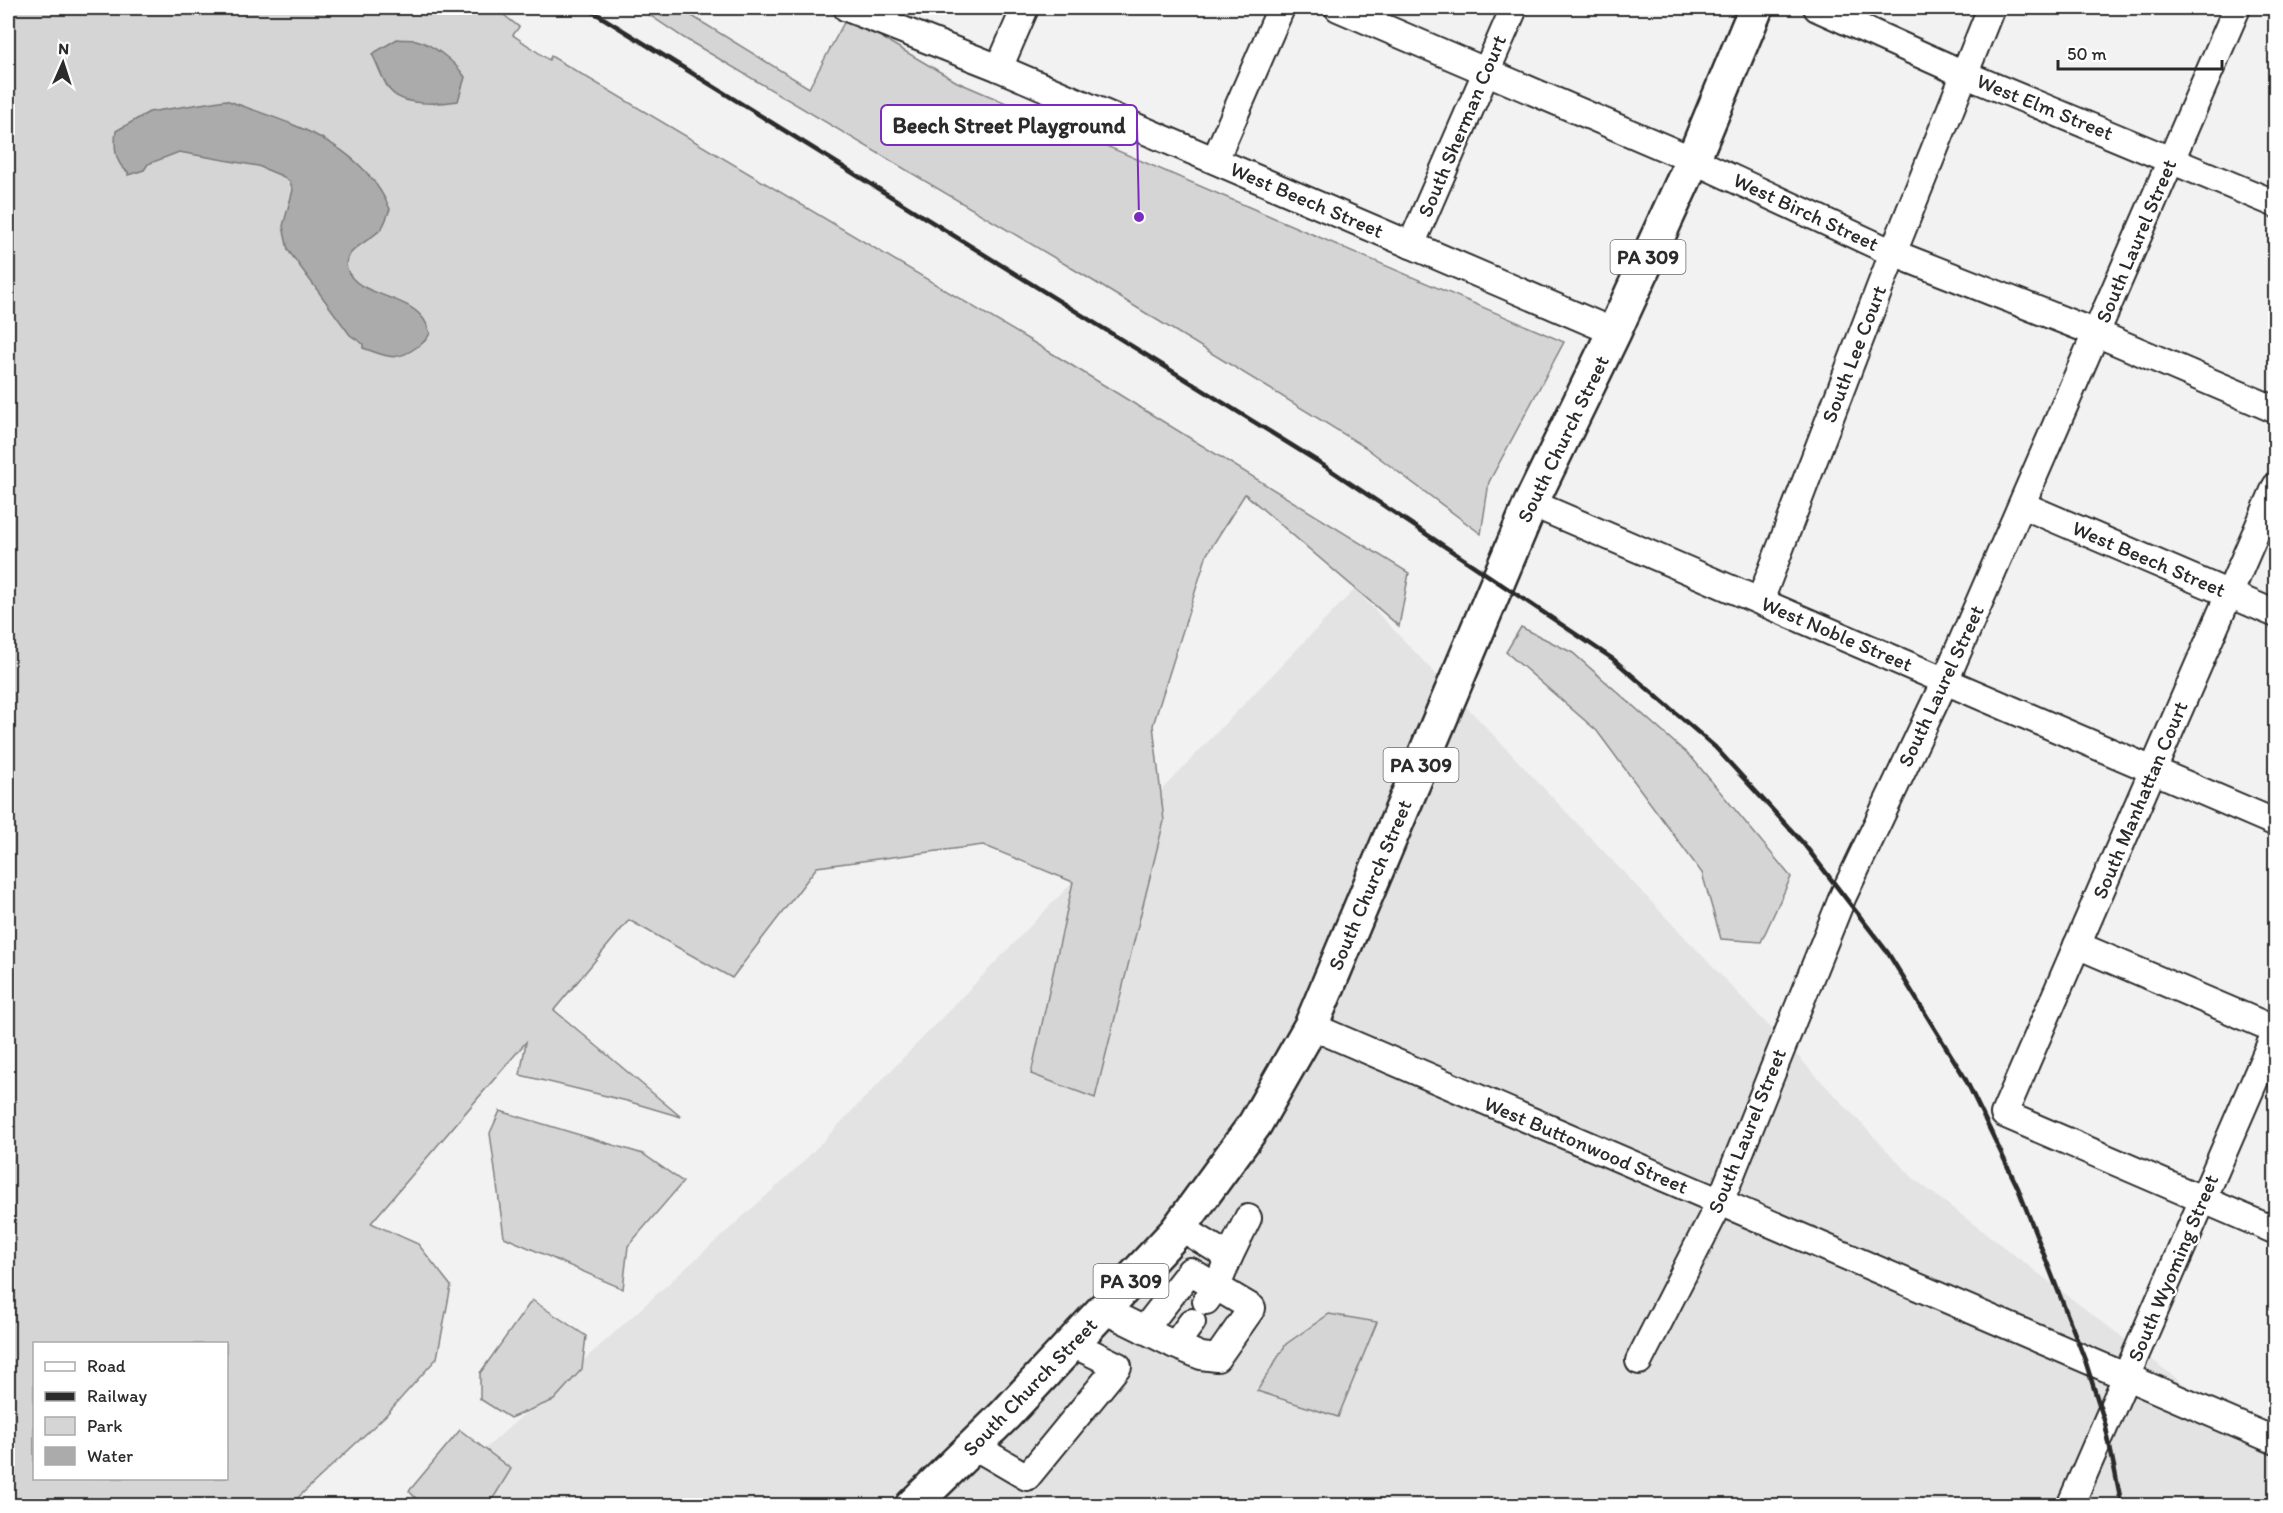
<svg xmlns="http://www.w3.org/2000/svg" width="2283" height="1513" viewBox="0 0 2283 1513" font-family="Itim,sans-serif">
  <style>
    .built { fill: #e3e3e3 }
    .green { fill: #d5d5d5; stroke: #808080; stroke-width: 1.5; fill-rule: evenodd }
    .water { fill: #ababab; stroke: #787878; stroke-width: 1.5 }
    .lines { fill: none; stroke-linecap: round; stroke-linejoin: round }
    .minor-casing { stroke: #2b2b2b; stroke-width: 30 }
    .highway-casing { stroke: #2b2b2b; stroke-width: 38 }
    .minor { stroke: #fff; stroke-width: 26 }
    .highway { stroke: #fff; stroke-width: 33 }
    .rail { stroke: #2b2b2b; stroke-width: 4.5 }
    .labels { text-anchor: middle; stroke-width: 4.5; stroke-linejoin: round; paint-order: stroke }
    .shield { fill: #fff; stroke: #6b6b6b; stroke-width: 1.5 }
    .shield-label { font-size: 20px; font-weight: bold; fill: #2b2b2b }
    .street-label { font-size: 21px; fill: #2b2b2b; stroke: #fff }
    .leader { fill: none; stroke: #7b2cbf; stroke-width: 2 }
    .callout-dot { fill: #7b2cbf; stroke: #fff; stroke-width: 2 }
    .callout { fill: #fff; stroke: #7b2cbf; stroke-width: 2 }
    .callout-label { font-size: 22px; text-anchor: middle; font-weight: bold; fill: #2b2b2b }
  </style>
  <rect width="100%" height="100%" fill="#f2f2f2"/>
  <filter id="ink" filterUnits="userSpaceOnUse"><feTurbulence type="fractalNoise" baseFrequency=".0167" numOctaves="2"/><feDisplacementMap in="SourceGraphic" scale="12" xChannelSelector="R" yChannelSelector="G"/><feConvolveMatrix kernelMatrix="1 2 1 2 8 2 1 2 1" color-interpolation-filters="sRGB"/></filter>
  <g filter="url(#ink)">
    <path class="built" d="M1355,589L1913,1178L2276,1454L2275,1506H422L799,1166Z"/>
    <g class="green">
      <path d="M8,8H495L519,27L513,35L549,60L551,56L1063,360L1409,573L1399,626L1245,494L1207,554L1153,725L1164,821L1095,1098L1031,1074L1073,882L983,845L817,867L732,978L629,920L554,1010L681,1117L627,1101L520,1075L526,1042L371,1223L418,1244L451,1286L437,1358L385,1416L290,1505H8ZM34,1344H226V1478H34Z"/>
      <path d="M639,8H679L809,88L847,17L957,82L1564,342L1489,482L1481,534L1365,447L1085,276L684,38Z"/>
      <path d="M1521,627L1573,653L1692,758L1791,877L1761,942L1721,939L1702,873L1597,731L1506,652Z"/>
      <path d="M500,1111L643,1154L683,1182L628,1246L623,1289L504,1237L490,1133Z"/>
      <path d="M532,1300L586,1336L582,1369L554,1400L510,1418L480,1399V1373Z"/>
      <path d="M1329,1314L1377,1322L1338,1417L1257,1391L1286,1344Z"/>
      <path d="M460,1430L511,1469L489,1505H422L409,1491Z"/>
    </g>
    <g class="water">
      <path d="M397,39C403,40 410,39 416,40C433,44 456,63 465,77L458,101C439,104 402,107 389,89C382,79 378,65 372,54Z"/>
      <path d="M226,100C290,124 360,140 390,209C387,216 385,225 380,230C370,241 341,251 347,269C356,296 404,294 422,317C426,321 428,328 430,333C427,340 423,343 417,347C395,363 386,356 363,348V344L350,335L288,250L283,226L293,190L290,182L282,176L258,166L179,152L148,164L144,170L128,175V172C114,163 114,145 116,131L149,112Z"/>
    </g>
    <g class="lines">
      <defs>
        <g id="minor">
          <path d="M847,8L999,68L1614,332"/>
          <path d="M1338,8L1693,160L1893,253L2096,333L2276,410"/>
          <path d="M1817,8L1964,74L2276,204"/>
          <path d="M999,68L1025,8"/>
          <path d="M1215,160L1281,8"/>
          <path d="M1411,245L1514,8"/>
          <path d="M2276,486L2004,1114L2276,1231"/>
          <path d="M1531,503L2276,823"/>
          <path d="M2022,505L2276,614"/>
          <path d="M1760,601L1893,253L1991,8"/>
          <path d="M2077,945L2276,1030"/>
          <path d="M1311,1026L2276,1441"/>
          <path d="M1180,1227L1229,1257L1217,1286L1206,1301"/>
          <path d="M1229,1257L1248,1218"/>
          <path d="M1104,1310L1175,1345L1192,1322"/>
          <path d="M1144,1330L1190,1271L1252,1308L1217,1358L1201,1356L1175,1345"/>
          <path d="M1639,1361L1720,1202L1843,896L1945,681L2237,8"/>
          <path d="M974,1446L1027,1477L1118,1366L1073,1344"/>
          <path d="M2070,1506L2276,1031"/>
        </g>
        <path id="highway" d="M912,1506L1005,1415L1176,1232L1255,1124L1311,1026L1531,503L1614,332L1693,160L1756,8"/>
      </defs>
      <use href="#minor" class="minor-casing"/>
      <use href="#highway" class="highway-casing"/>
      <use href="#minor" class="minor"/>
      <use href="#highway" class="highway"/>
      <path class="rail" d="M587,8L1317,461L1613,659L1715,747L1803,843L1888,953L1965,1078L2018,1188L2085,1360L2105,1423L2122,1506"/>
    </g>
  </g>
  <g class="labels">
    <g class="shield">
      <rect x="1610.5" y="240" width="75" height="34" rx="4.5"/>
      <rect x="1383.5" y="748" width="75" height="34" rx="4.5"/>
      <rect x="1093.5" y="1264" width="75" height="34" rx="4.5"/>
    </g>
    <g class="shield-label">
      <text x="1648" y="264">PA 309</text>
      <text x="1421" y="772">PA 309</text>
      <text x="1131" y="1288">PA 309</text>
    </g>
    <g class="street-label">
      <text transform="translate(2045 107) rotate(22)" y="7">West Elm Street</text>
      <text transform="translate(1462 126) rotate(-67)" y="7">South Sherman Court</text>
      <text transform="translate(1307 200) rotate(23)" y="7">West Beech Street</text>
      <text transform="translate(1806 212) rotate(25)" y="7">West Birch Street</text>
      <text transform="translate(2136 241) rotate(-67)" y="7">South Laurel Street</text>
      <text transform="translate(1854 354) rotate(-69)" y="7">South Lee Court</text>
      <text transform="translate(1563 439) rotate(-64)" y="7">South Church Street</text>
      <text transform="translate(2149 559) rotate(23)" y="7">West Beech Street</text>
      <text transform="translate(1837 634) rotate(23)" y="7">West Noble Street</text>
      <text transform="translate(1941 686) rotate(-65)" y="7">South Laurel Street</text>
      <text transform="translate(2140 800) rotate(-67)" y="7">South Manhattan Court</text>
      <text transform="translate(1370 885) rotate(-67)" y="7">South Church Street</text>
      <text transform="translate(1747 1131) rotate(-68)" y="7">South Laurel Street</text>
      <text transform="translate(1586 1145) rotate(23)" y="7">West Buttonwood Street</text>
      <text transform="translate(2173 1268) rotate(-67)" y="7">South Wyoming Street</text>
      <text transform="translate(1030 1387) rotate(-46)" y="7">South Church Street</text>
    </g>
  </g>
  <path class="leader" d="M1139 217L1137 125"/>
  <circle class="callout-dot" cx="1139" cy="217" r="6"/>
  <rect class="callout" x="881" y="105" width="256" height="40" rx="6"/>
  <g class="callout-label">
    <text x="1009" y="133">Beech Street Playground</text>
  </g>
  <rect width="2283" height="1513" fill="none" stroke="#fff" stroke-width="30"/>
  <rect x="15" y="15" width="2253" height="1483" fill="none" stroke="#2b2b2b" stroke-width="2" filter="url(#ink)"/>
  <rect x="33" y="1342" width="195" height="138" fill="#ffffff" stroke="#aaaaaa" stroke-width="1.5"/>
  <rect x="45" y="1362" width="30" height="9" fill="#ffffff" stroke="#aaaaaa" stroke-width="1.5"/>
  <text x="87" y="1372" font-size="18" fill="#2b2b2b">Road</text>
  <rect x="45" y="1392" width="30" height="9" fill="#2b2b2b" stroke="#aaaaaa" stroke-width="1.5"/>
  <text x="87" y="1402" font-size="18" fill="#2b2b2b">Railway</text>
  <rect x="45" y="1417" width="30" height="18" fill="#d5d5d5" stroke="#aaaaaa" stroke-width="1.5"/>
  <text x="87" y="1432" font-size="18" fill="#2b2b2b">Park</text>
  <rect x="45" y="1447" width="30" height="18" fill="#ababab" stroke="#aaaaaa" stroke-width="1.5"/>
  <text x="87" y="1462" font-size="18" fill="#2b2b2b">Water</text>
  <g transform="translate(63 63) rotate(3)" stroke="#ffffff" stroke-width="4.5" paint-order="stroke">
  <path d="M0-4.5L10 22L0 15L-10 22Z" fill="#2b2b2b"/>
  <text y="-9" font-size="16" font-weight="bold" text-anchor="middle" fill="#2b2b2b">N</text>
  </g>
  <path d="M2058 60v9h164v-9" fill="none" stroke="#2b2b2b" stroke-width="3"/>
  <text x="2067" y="60" font-size="18" fill="#2b2b2b" stroke="#ffffff" stroke-width="4.5" paint-order="stroke">50 m</text>
</svg>
